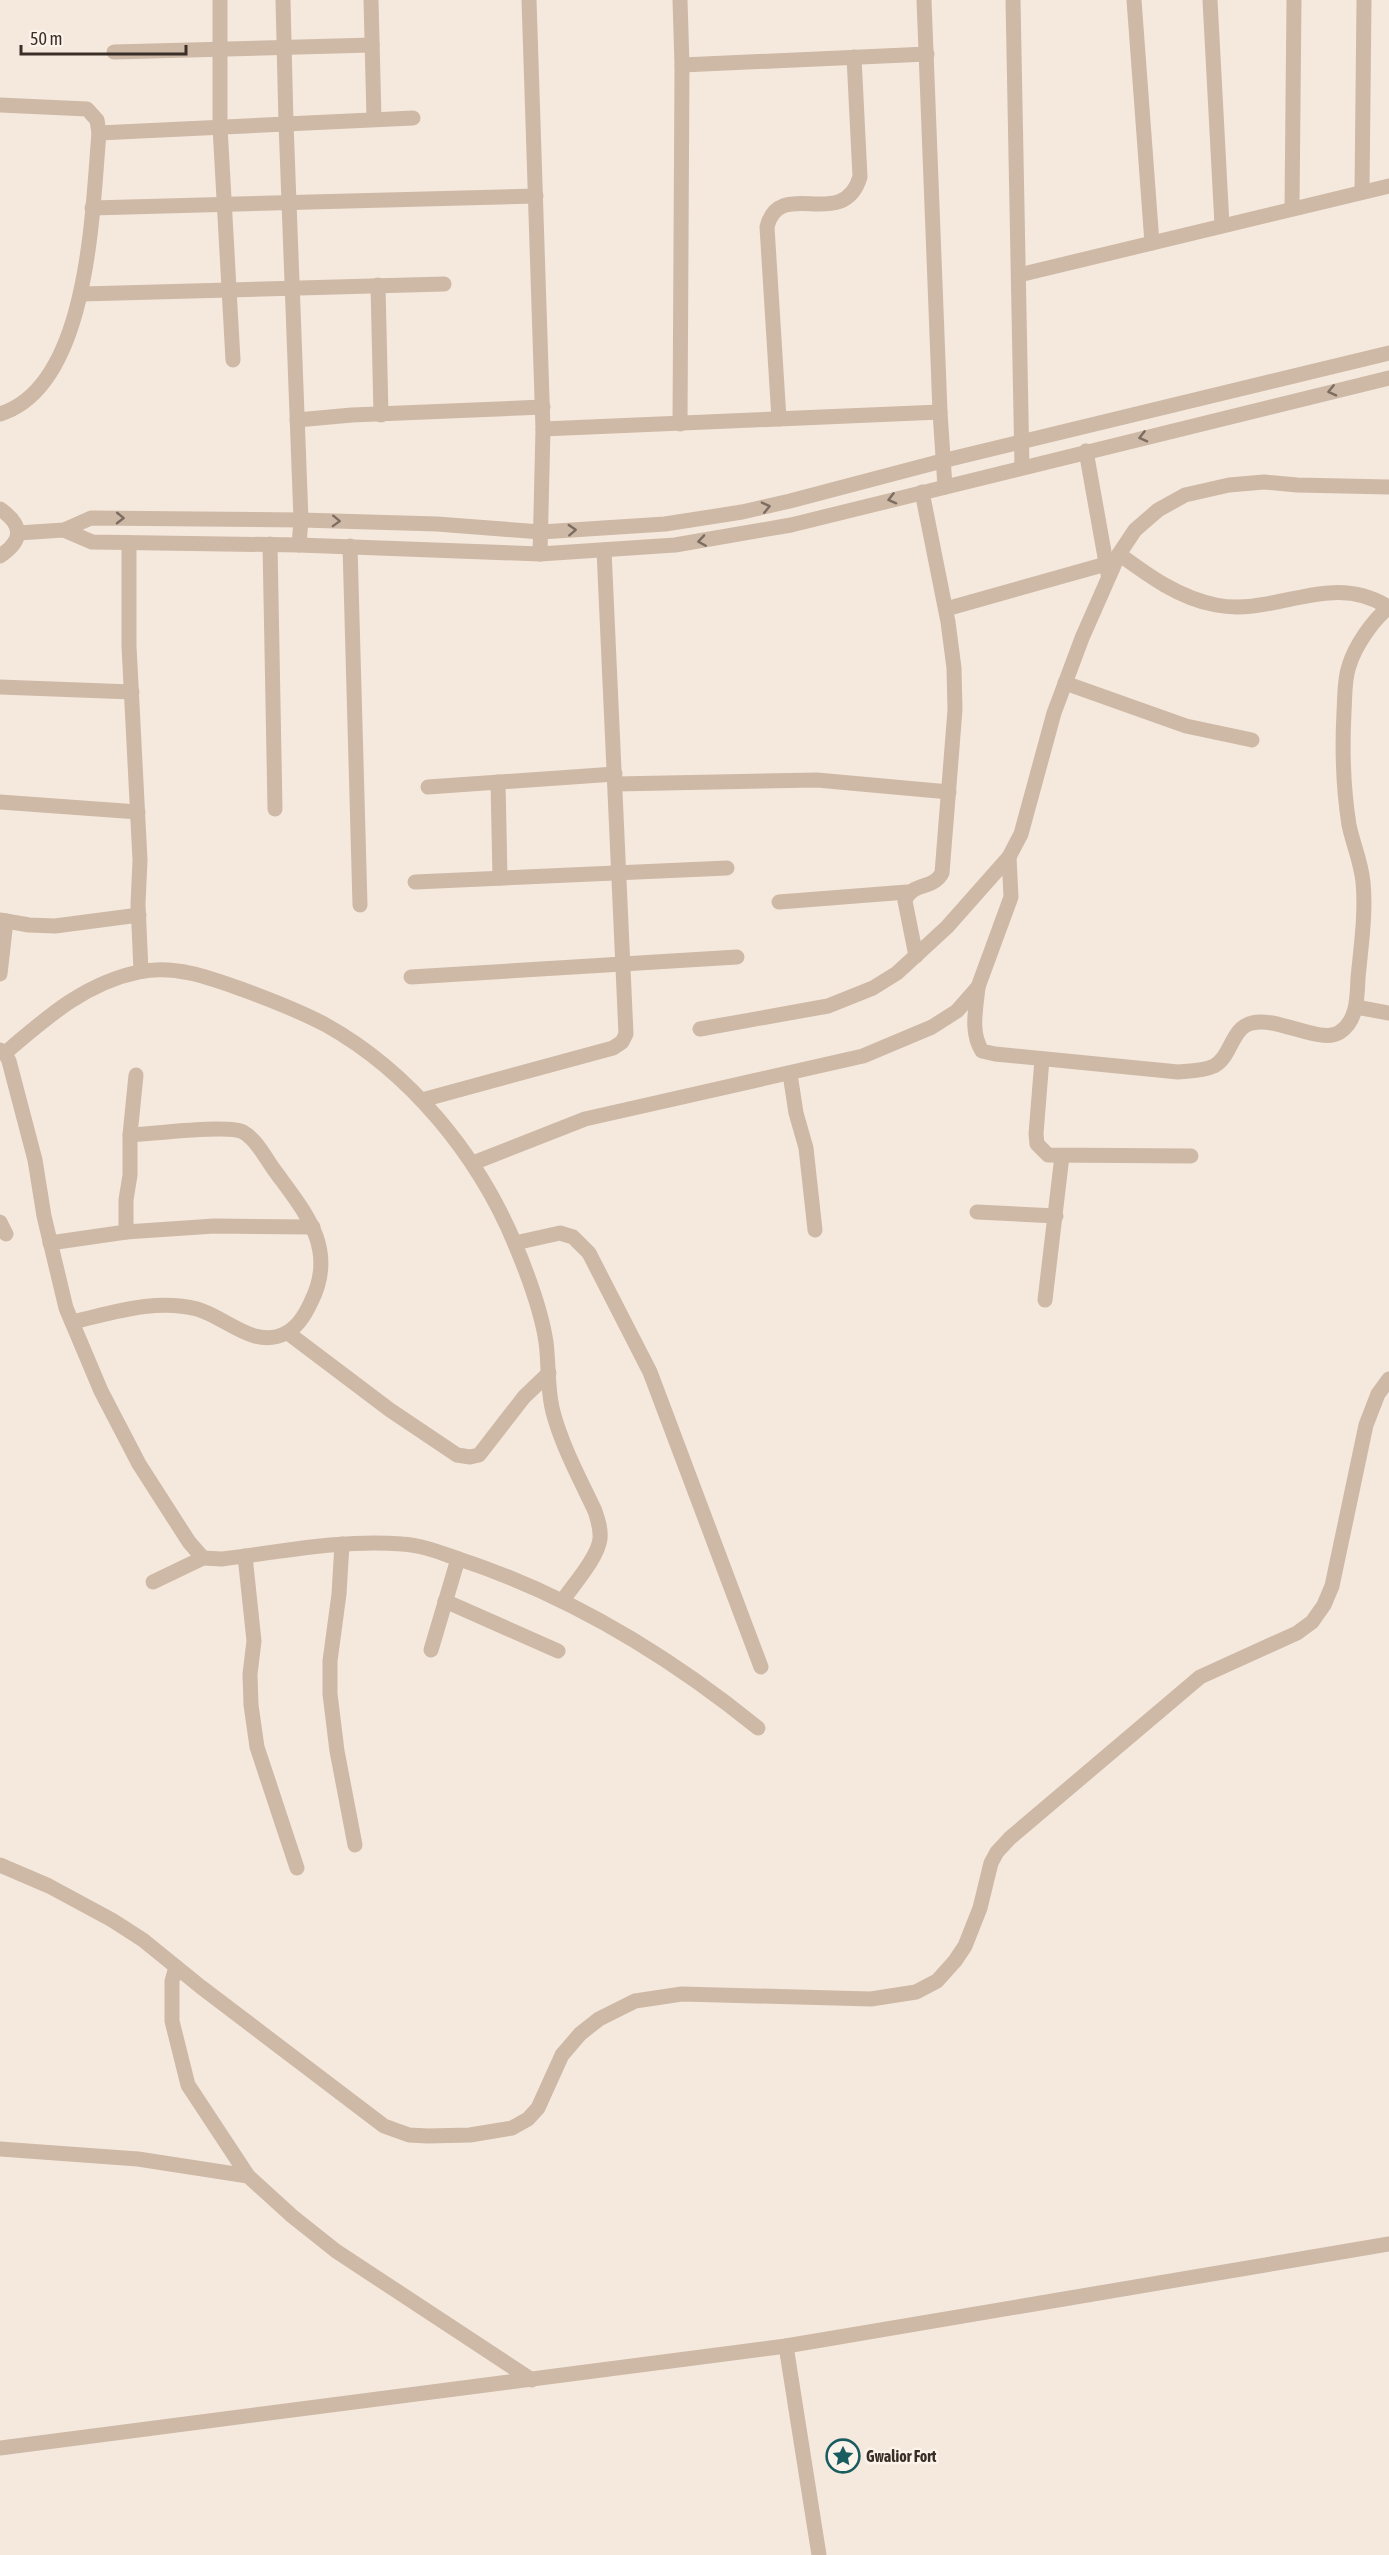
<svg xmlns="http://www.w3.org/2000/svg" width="1389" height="2555" viewBox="0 0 1389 2555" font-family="'Asap Condensed',sans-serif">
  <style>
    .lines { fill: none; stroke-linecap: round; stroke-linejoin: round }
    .minor { stroke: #ceb9a7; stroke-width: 15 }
    .oneway { stroke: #7d6d61 }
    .labels { text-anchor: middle; stroke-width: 5; stroke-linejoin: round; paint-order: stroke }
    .poi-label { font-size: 16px; font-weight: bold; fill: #3a2e28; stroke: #fcf3ea; text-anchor: start }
  </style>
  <rect width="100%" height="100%" fill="#f5e9dd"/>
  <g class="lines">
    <g class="minor">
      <path d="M220,0V127L233,360"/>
      <path d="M283,0L286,123L301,520L299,545"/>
      <path d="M371,0L374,119"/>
      <path d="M529,0L543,429L540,554"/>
      <path d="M924,0L940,412L945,487"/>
      <path d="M1013,0L1022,467"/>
      <path d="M1134,0L1152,243"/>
      <path d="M1210,0L1222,225"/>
      <path d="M114,52L372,45"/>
      <path d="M682,65L927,54"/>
      <path d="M0,105L87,109L97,120L99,133C92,210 90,386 0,414"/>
      <path d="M99,133L413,118"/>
      <path d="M1362,191L1364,0"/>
      <path d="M92,208L536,196"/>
      <path d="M1292,208L1294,0"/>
      <path d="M1019,275L1389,186"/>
      <path d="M378,285L381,415"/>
      <path d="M82,294L444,284"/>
      <path d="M779,419L767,227C779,176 843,233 860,177L854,57"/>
      <path d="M297,420L352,415L543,407"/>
      <path d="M680,424L682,65L680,0"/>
      <path d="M543,429L940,412"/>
      <path d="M1086,451L1108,574"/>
      <path d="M0,509C23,525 24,540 0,556"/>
      <path d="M64,530L92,542L299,545L540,554L675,545L791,525L1389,378"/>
      <path d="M18,533L64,530L91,518L301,520L437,524L541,532L665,524L742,512L790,501L942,461L1389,353"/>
      <path d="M129,543V646L140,860L138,904L141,971"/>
      <path d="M270,544L275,809"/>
      <path d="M350,546L360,905"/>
      <path d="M1119,554C1149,576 1179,598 1216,605C1275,617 1331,570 1388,607"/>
      <path d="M946,609L1106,564"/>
      <path d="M1065,683L1186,726L1252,740"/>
      <path d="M0,687L132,692"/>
      <path d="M498,782L500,878"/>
      <path d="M616,784L817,780L949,792"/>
      <path d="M428,787L615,774"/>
      <path d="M0,802L138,812"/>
      <path d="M415,882L727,868"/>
      <path d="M779,902L907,892"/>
      <path d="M0,920L29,925L55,926L139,915"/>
      <path d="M916,956L905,901C911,882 933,890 942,873L955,710L954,668L948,622L922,492"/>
      <path d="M0,974L6,921"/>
      <path d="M411,977L737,957"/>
      <path d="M978,987C976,1009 970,1032 982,1051L995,1054L1178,1072C1190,1071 1203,1071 1214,1066C1232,1056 1231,1028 1252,1023C1277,1016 1321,1045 1340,1032C1358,1020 1357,996 1358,978C1361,946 1366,914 1363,882C1361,862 1353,844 1349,825C1343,787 1342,750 1344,712C1345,697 1344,680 1349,666C1355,646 1372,621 1389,607"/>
      <path d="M1356,1007L1389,1013"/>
      <path d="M700,1029L828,1006L873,988L897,973L947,927L1009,857L1021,834L1054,713L1082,638L1119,554L1135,530L1158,510L1185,495L1229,485L1264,482L1297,485L1389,487"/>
      <path d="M0,1050L5,1053L9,1061L35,1160L44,1216L66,1308L101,1391L139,1464L189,1542L203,1558L222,1559C281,1552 342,1539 402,1544C422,1545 441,1553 459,1559C569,1595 669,1656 758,1728"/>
      <path d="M5,1053C46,1018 85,983 139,972C174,964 211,978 244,990C271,1000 300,1011 326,1025C410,1072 478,1155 515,1244C528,1275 541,1309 546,1342C549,1365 547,1389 553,1412C562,1446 580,1479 595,1511C598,1520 601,1529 600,1539C598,1557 574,1584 563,1600"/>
      <path d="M1042,1059L1036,1134L1037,1144L1048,1155L1191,1156"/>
      <path d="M790,1074L796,1113L806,1148L815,1230"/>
      <path d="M422,1100L613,1048L622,1042L626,1034L604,550"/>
      <path d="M473,1163L585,1119L863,1056L932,1027L957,1011L978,987L1011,897L1009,857"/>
      <path d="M977,1212L1056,1216"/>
      <path d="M0,1222L6,1234"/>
      <path d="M126,1232V1200L130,1175V1135L136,1075"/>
      <path d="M50,1243L126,1232L214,1226L313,1227"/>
      <path d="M515,1243L560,1233L573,1237L589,1253L650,1372L761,1667"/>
      <path d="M1045,1300L1062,1156"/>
      <path d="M72,1322C112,1313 156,1298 197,1309C226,1317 254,1350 286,1333C298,1327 306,1313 311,1302C338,1249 305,1212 275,1171C266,1159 257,1140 243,1132C229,1124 151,1134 130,1135"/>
      <path d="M288,1333L390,1410L457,1455L470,1457L479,1455L524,1397L549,1373"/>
      <path d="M342,1544L339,1594L330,1661V1694L337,1751L355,1845"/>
      <path d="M245,1556L254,1641L250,1674L251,1705L257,1747L297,1868"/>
      <path d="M153,1582L203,1558"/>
      <path d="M445,1601L558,1651"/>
      <path d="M431,1650L458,1559"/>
      <path d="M0,1865L49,1886L112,1920L143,1940L201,1987L384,2126L409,2135L428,2136L470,2135L512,2128L528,2119L538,2108L562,2055L580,2034L599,2019L635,2001L682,1994L871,1999L916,1992L937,1981L955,1961L965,1946L980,1908L991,1863L997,1852L1010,1838L1200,1677L1297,1633L1312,1622L1324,1605L1332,1586L1366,1425L1378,1394L1389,1379"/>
      <path d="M176,1967L172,1981V2021L188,2085L248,2176L292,2216L336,2251L532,2380"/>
      <path d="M0,2149L138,2159L248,2176"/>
      <path d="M786,2346L819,2555"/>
      <path d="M0,2448L786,2346L1389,2244"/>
    </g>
  </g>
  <defs><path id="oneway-chevron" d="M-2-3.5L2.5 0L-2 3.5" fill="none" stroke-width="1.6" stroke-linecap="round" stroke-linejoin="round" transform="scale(1.5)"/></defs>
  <g class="oneway">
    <use href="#oneway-chevron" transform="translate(1332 391) rotate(167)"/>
    <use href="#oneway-chevron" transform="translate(1143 437) rotate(166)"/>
    <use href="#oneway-chevron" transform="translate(892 499) rotate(166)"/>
    <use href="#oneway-chevron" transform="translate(766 507) rotate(-13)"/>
    <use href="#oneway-chevron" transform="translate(120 518) rotate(1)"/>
    <use href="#oneway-chevron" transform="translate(336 521) rotate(2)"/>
    <use href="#oneway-chevron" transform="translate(572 530) rotate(-3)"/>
    <use href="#oneway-chevron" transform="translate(702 541) rotate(171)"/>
  </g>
  <defs>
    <symbol id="sight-ring" viewBox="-11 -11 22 22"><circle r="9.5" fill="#fcf3ea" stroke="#195d60" stroke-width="1.5"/><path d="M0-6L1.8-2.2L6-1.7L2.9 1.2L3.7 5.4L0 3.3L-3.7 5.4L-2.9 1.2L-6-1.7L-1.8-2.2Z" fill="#195d60"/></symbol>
  </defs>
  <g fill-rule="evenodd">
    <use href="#sight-ring" x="824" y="2437" width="38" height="38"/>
  </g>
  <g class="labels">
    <g class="poi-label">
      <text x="866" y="2462">Gwalior Fort</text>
    </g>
  </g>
  <path d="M21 45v9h165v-9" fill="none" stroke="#3a2e28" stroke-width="3"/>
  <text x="30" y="45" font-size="18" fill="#3a2e28" stroke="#fcf3ea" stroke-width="4.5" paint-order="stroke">50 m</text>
</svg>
